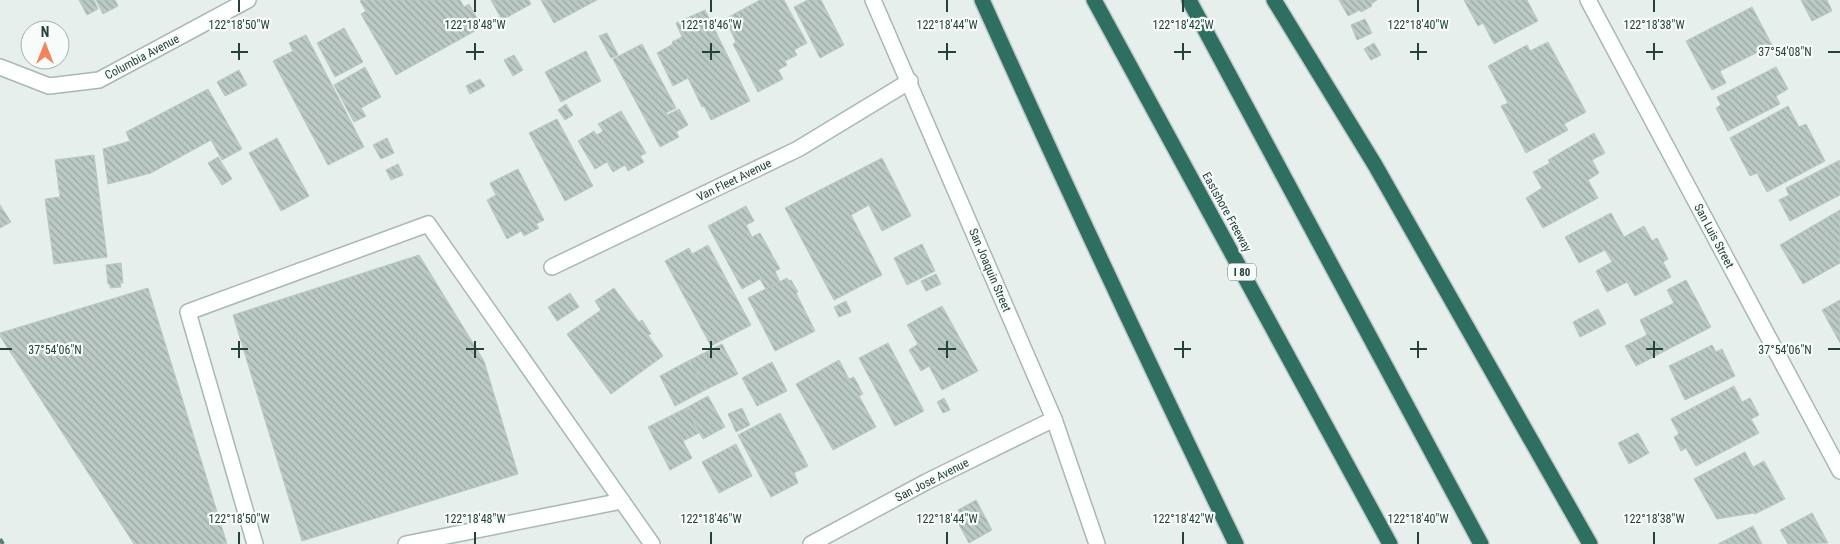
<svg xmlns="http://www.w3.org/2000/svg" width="1840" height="544" viewBox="0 0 1840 544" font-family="'Roboto Condensed',sans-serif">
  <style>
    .building { fill: url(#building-back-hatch); stroke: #b8c9c2 }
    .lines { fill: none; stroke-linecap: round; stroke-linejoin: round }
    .minor-casing { stroke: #a8b8b2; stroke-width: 18 }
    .highway-casing { stroke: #c2cac8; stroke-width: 18 }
    .minor { stroke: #fff; stroke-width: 15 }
    .highway { stroke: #2f6f62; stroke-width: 15 }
    .rail { stroke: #5f7d75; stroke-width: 4; stroke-dasharray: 10 5; stroke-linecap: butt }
    .ticks { fill: none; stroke: #24423a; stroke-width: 2 }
    .labels { text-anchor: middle; stroke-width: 4.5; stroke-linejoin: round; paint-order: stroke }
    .shield { fill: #f7fbf9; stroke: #637a73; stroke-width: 1 }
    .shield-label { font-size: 11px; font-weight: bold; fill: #24423a }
    .street-label { font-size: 12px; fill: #24423a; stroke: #f7fbf9 }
    .ticks-label { font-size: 12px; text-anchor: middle; fill: #24423a; stroke: #f7fbf9; stroke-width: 4.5; stroke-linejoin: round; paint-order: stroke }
  </style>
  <defs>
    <pattern id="building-back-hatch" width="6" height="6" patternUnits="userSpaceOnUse" patternTransform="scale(1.25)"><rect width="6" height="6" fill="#bbcac4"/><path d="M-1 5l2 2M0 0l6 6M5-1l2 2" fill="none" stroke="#98a6a0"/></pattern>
  </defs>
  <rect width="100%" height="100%" fill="#e6efeb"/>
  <g class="building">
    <path d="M79,0H94L98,9L87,15Z"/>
    <path d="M96,0H115L118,6L103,14Z"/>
    <path d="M363,0H460L464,7L469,4L482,27L396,75L361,14L366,11L360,1Z"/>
    <path d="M491,0H529L531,4L502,20Z"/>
    <path d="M541,0H597L554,23Z"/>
    <path d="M760,0H784L807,43L794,50L797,55L785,61L787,65L778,70L783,79L758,92L733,44L736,42L725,19Z"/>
    <path d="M808,0H821L844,45L820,58L794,7Z"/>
    <path d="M1339,0H1377L1371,4L1372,6L1361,12L1360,10L1348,16Z"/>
    <path d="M1464,0H1527L1538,21L1494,44L1483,23L1478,26Z"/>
    <path d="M1801,0H1827L1832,11L1812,21Z"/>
    <path d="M1752,7L1772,45L1720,71L1726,83L1712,90L1686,41Z"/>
    <path d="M705,10L750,101L711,120L704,106L702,107L688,78L673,86L657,53L673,44L672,42L682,37L676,23Z"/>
    <path d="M1365,19L1372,33L1357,40L1351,25Z"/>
    <path d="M344,28L363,62L335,77L317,43Z"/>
    <path d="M607,33L618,55L611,58L599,36Z"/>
    <path d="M306,35L364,147L328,165L273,61L293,51L289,43Z"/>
    <path d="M1548,42L1586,112L1564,124L1568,130L1526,153L1501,106L1508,103L1488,66L1527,45L1530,51Z"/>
    <path d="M1374,43L1381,55L1371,60L1364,49Z"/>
    <path d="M642,44L676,108L666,113L667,115L679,109L688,125L676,132L679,137L660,147L613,59Z"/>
    <path d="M586,51L601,81L561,102L545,72Z"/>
    <path d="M514,55L523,70L513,76L504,60Z"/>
    <path d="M365,67L381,97L361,108L366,116L354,122L334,85Z"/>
    <path d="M1776,67L1788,89L1776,96L1780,104L1728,131L1716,108L1721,105L1717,97Z"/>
    <path d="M239,70L247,85L225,96L217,82Z"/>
    <path d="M480,79L485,86L470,94L466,86Z"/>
    <path d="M208,89L242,149L222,160L211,140L151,173L108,184L103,149L130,141L126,132Z"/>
    <path d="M566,104L573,115L565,120L558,110Z"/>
    <path d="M1788,106L1799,127L1806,124L1825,161L1767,192L1757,173L1750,176L1730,138Z"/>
    <path d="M621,111L646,153L640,156L644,162L628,171L625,165L613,172L607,162L595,169L578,141L594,131L597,135L603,131L598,124Z"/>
    <path d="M557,119L593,186L565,201L529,133Z"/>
    <path d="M1594,133L1605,153L1592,160L1599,173L1588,180L1598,198L1543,228L1526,198L1542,188L1533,172L1550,163L1548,160Z"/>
    <path d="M277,138L309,196L281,211L249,153Z"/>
    <path d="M387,138L394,153L381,159L373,145Z"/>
    <path d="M94,155L107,257L54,264L45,199L60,197L55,160Z"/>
    <path d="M218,157L232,179L222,185L208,163Z"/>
    <path d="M882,158L911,216L882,231L869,205L851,215L882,275L834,300L785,208Z"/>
    <path d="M1840,160V195L1790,221L1779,200L1789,195L1786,188Z"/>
    <path d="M398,164L403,175L391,180L386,170Z"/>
    <path d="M518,169L544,220L536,224L539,228L524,236L521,231L507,239L487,200L496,195L490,183Z"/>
    <path d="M0,205L11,222L0,228Z"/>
    <path d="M746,206L754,221L746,225L752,237L760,233L780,269L775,271L780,282L766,289L760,279L742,289L708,226Z"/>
    <path d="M1840,210V263L1803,284L1780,245Z"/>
    <path d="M1611,213L1624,237L1644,226L1652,241L1657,238L1668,259L1663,262L1671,277L1635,296L1627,282L1607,292L1596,271L1612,262L1605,250L1579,263L1565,237Z"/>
    <path d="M922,244L935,271L907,285L894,258Z"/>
    <path d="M708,245L751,325L711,346L665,261L689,248L692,254Z"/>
    <path d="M419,255L484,361L518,474L302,541L233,315Z"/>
    <path d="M121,263L123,283H120L121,287L110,288V284H108L106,265Z"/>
    <path d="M936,274L941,284L926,291L921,281Z"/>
    <path d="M787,278L789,281L791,280L798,292L796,293L815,331L775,351L748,298Z"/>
    <path d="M1686,280L1711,327L1636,366L1625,346L1647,335L1640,320L1674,303L1667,290Z"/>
    <path d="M148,288L227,544H134L0,336V333Z"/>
    <path d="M614,288L639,322L642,320L651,334L648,335L663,356L611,394L567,334L601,310L595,301Z"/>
    <path d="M570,293L579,307L557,321L548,307Z"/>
    <path d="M1840,300V343L1822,310Z"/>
    <path d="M846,301L851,312L839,317L834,307Z"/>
    <path d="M942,306L978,371L942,390L929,366L921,371L909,350L918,344L907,325Z"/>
    <path d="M1598,309L1606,324L1580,337L1573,322Z"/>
    <path d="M888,343L924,411L895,426L859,358Z"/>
    <path d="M722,344L738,374L705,390L690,360Z"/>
    <path d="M1712,345L1716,352L1722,349L1735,376L1685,400L1669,366Z"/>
    <path d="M690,360L705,390L675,406L660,376Z"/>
    <path d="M839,360L849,379L854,377L863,394L859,396L876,427L833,450L796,384Z"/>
    <path d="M772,362L787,391L757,406L742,378Z"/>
    <path d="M1734,386L1742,402L1750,398L1759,415L1751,419L1759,433L1696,466L1686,448L1681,451L1674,437L1679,434L1671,419Z"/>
    <path d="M708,396L725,427L703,439L686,408Z"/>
    <path d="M944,398L950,410L943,413L937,402Z"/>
    <path d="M686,408L699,433L683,441L692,458L670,470L648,427Z"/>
    <path d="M742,408L750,425L736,432L728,414Z"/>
    <path d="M780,413L808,466L794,473L798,483L771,497L738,435Z"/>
    <path d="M1638,433L1649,453L1629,464L1618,443Z"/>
    <path d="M736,444L752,476L719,493L702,462Z"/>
    <path d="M1745,452L1753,467L1764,461L1785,499L1755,514L1754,513L1717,519L1694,479Z"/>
    <path d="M976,500L992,530L969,543L957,521L963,518L958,510Z"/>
    <path d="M1812,513L1828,543L1788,544L1780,530Z"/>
    <path d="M1753,526L1762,544H1718Z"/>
  </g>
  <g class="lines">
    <defs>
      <g id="minor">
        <path d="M873,0L1054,419L1097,544"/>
        <path d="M1588,0L1840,471"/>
        <path d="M0,67L49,86L99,80L248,0"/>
        <path d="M552,267L798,149L910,81"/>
        <path d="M255,544L188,312L428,224L652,544"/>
        <path d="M406,544L622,501"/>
        <path d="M811,544L926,482L1054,419"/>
      </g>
      <g id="highway">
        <path d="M982,0C1064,183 1149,364 1236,544"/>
        <path d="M1094,0L1390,544"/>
        <path d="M1189,0L1481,544"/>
        <path d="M1274,0L1375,165L1590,544"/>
      </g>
    </defs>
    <use href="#minor" class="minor-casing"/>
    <use href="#highway" class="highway-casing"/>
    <use href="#minor" class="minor"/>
    <use href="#highway" class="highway"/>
    <path class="rail" d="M0,539L3,544"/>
  </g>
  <path class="ticks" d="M239,0V12M475,0V12M711,0V12M947,0V12M1183,0V12M1418,0V12M1654,0V12M239,43V60M475,43V60M711,43V60M947,43V60M1183,43V60M1418,43V60M1654,43V60M231,52H248M466,52H484M702,52H720M938,52H956M1174,52H1191M1410,52H1427M1646,52H1663M1828,52H1840M239,341V358M475,341V358M711,341V358M947,341V358M1183,341V358M1418,341V358M1654,341V358M0,349H12M231,349H248M466,349H484M702,349H720M938,349H956M1174,349H1191M1410,349H1427M1646,349H1663M1828,349H1840M239,532V544M475,532V544M711,532V544M947,532V544M1183,532V544M1418,532V544M1654,532V544"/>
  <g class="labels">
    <rect class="shield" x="1228" y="263.5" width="28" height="17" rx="4"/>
    <g class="shield-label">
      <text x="1242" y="276">I 80</text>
    </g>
    <g class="street-label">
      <text transform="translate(142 57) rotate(-28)" y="4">Columbia Avenue</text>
      <text transform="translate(734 180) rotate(-26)" y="4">Van Fleet Avenue</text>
      <text transform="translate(1227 212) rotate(61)" y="4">Eastshore Freeway</text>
      <text transform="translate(1714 236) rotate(62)" y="4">San Luis Street</text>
      <text transform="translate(990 270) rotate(67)" y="4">San Joaquin Street</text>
      <text transform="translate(932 480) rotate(-27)" y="4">San Jose Avenue</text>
    </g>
  </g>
  <g class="ticks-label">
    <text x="239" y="29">122°18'50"W</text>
    <text x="475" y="29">122°18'48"W</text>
    <text x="711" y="29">122°18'46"W</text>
    <text x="947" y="29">122°18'44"W</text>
    <text x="1183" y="29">122°18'42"W</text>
    <text x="1418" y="29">122°18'40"W</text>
    <text x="1654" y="29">122°18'38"W</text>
    <text x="1785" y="56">37°54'08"N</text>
    <text x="55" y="354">37°54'06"N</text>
    <text x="1785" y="354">37°54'06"N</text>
    <text x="239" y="523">122°18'50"W</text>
    <text x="475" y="523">122°18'48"W</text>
    <text x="711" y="523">122°18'46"W</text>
    <text x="947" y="523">122°18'44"W</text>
    <text x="1183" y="523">122°18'42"W</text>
    <text x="1418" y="523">122°18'40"W</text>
    <text x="1654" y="523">122°18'38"W</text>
  </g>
  <g transform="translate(45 45)"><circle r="24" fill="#f7fbf9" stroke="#a3b1ad"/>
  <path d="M0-4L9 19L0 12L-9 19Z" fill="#f4845f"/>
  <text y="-8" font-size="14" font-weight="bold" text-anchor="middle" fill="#24423a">N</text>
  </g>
</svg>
